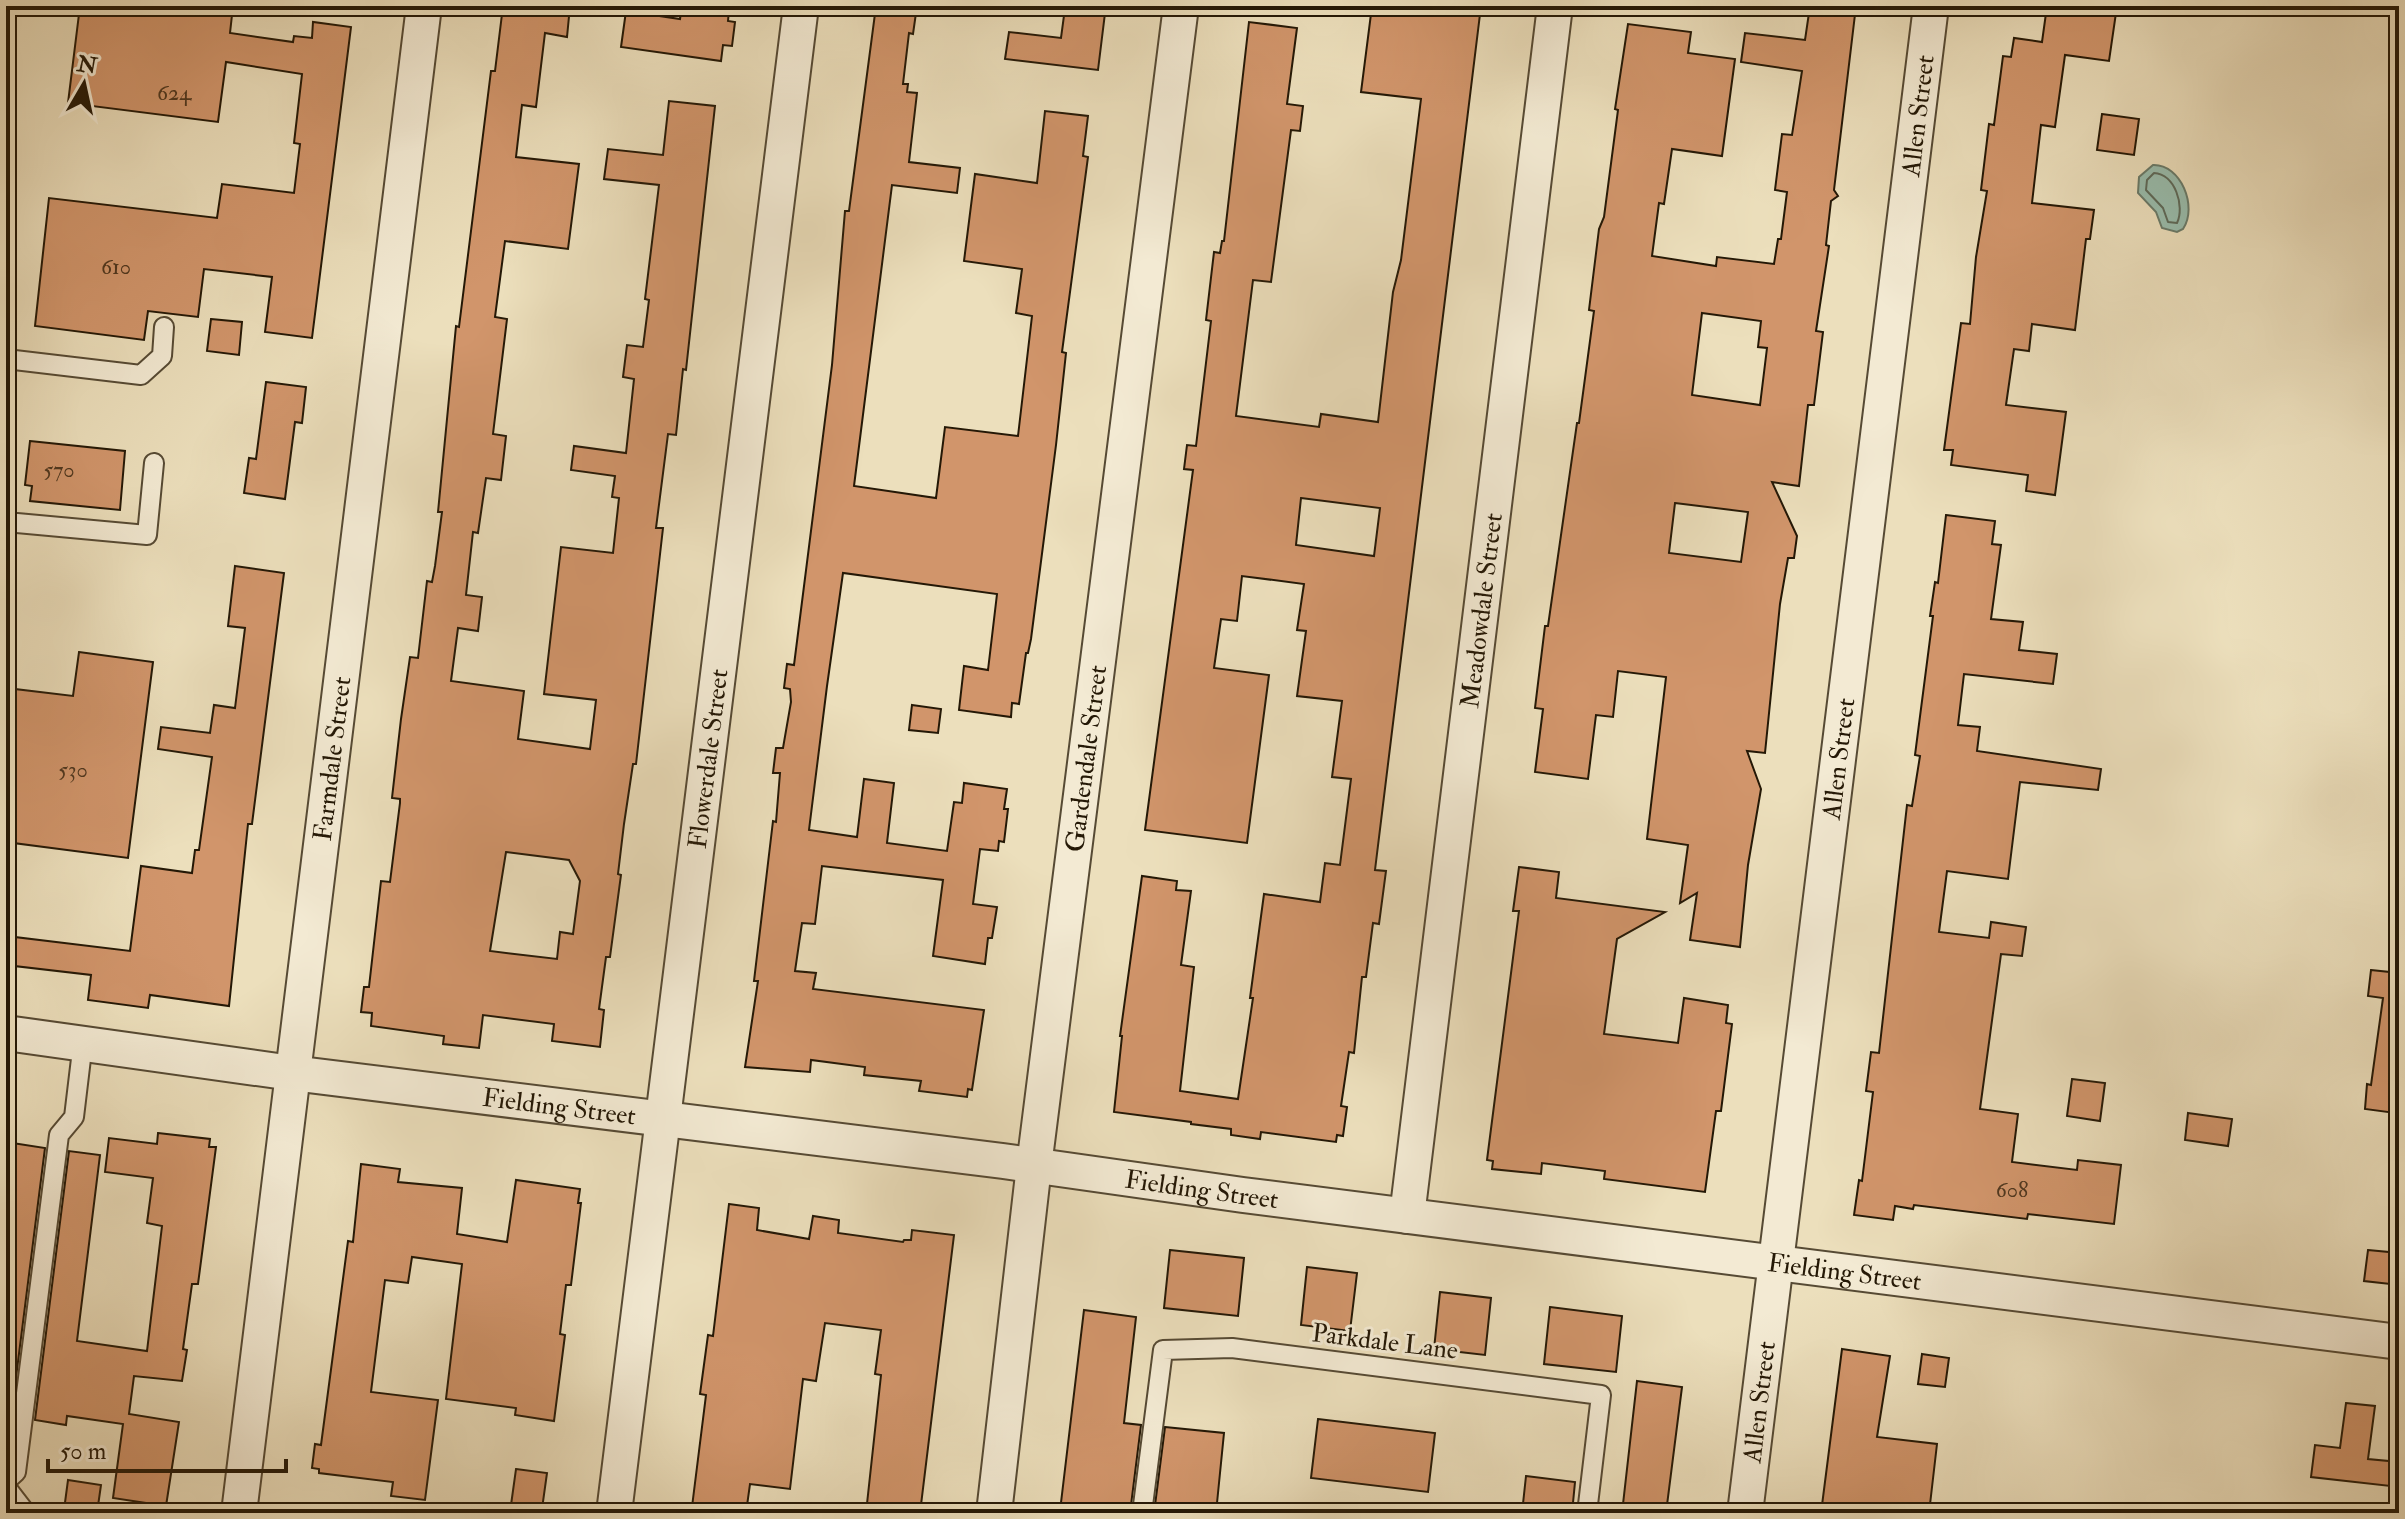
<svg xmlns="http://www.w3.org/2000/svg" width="2405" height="1519" viewBox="0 0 2405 1519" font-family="'IM FELL Double Pica',serif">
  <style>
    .water { fill: #99bdad; stroke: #6a7b6a; stroke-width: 2 }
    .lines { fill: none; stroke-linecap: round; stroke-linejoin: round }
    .shore { stroke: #5e6a5a; stroke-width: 2 }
    .building { fill: #d1956b; stroke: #241806; stroke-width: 2; fill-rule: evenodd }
    .service-casing { stroke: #564a34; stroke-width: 22 }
    .minor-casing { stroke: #564a34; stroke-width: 38 }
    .service { stroke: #f3ead3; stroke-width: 18 }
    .minor { stroke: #f3ead3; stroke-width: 34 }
    .labels { text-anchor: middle; stroke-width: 6; stroke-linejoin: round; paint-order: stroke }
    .number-label { font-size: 22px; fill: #4f371f }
    .street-label { font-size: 26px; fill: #241806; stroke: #f3ead3 }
  </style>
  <rect width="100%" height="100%" fill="#ecdfbc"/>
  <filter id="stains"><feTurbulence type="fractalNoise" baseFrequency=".0025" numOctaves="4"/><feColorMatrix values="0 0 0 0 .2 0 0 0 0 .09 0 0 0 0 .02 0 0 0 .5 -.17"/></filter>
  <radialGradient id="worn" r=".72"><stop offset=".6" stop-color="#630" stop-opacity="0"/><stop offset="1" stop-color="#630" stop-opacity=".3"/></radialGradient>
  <path class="water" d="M2153,165C2181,164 2198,207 2183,229L2177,232L2162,228L2156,212L2138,193L2139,177Z"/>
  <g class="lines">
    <path class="shore" d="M2154,173C2175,174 2185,206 2177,223L2168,222L2163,208L2146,190L2147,180Z"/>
  </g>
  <g class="building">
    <path d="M80,6H233L230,33L293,42L294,36L312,38L313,22L351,27L312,338L265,332L272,277L204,269L198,317L148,311L144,340L35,326L49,198L217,218L222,184L294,193L300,144L294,143L302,74L226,62L218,122L68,103Z"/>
    <path d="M503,6H570L567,37L545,33L536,107L522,105L516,157L579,164L568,249L505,241L495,317L507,319L493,434L506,436L501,480L486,478L478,533L473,532L466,595L482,597L478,631L458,628L451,681L524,691L518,739L590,749L596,700L544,694L561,547L613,553L619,498L612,497L615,476L571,470L574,446L626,453L634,379L623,377L627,345L643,347L649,300L645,299L659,185L604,179L608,149L663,155L669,101L715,106L686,370L683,369L676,435L668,434L656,528H663L636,764H633L624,824L618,874L621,875L610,957H606L599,1009L604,1010L600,1047L552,1041L554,1024L483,1015L479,1048L443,1044L444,1036L371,1026L372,1013L361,1012L364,987H369L381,881L390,882L400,803V799L392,798L401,719L410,657L418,658L427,581L432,582L435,566L442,512H438L456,326L459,327L491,71H495ZM506,852L569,860L580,881L573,934L560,932L557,959L490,951Z"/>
    <path d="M682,6L729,10L728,21L735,22L732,46L723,45L721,61L621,47L626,11L680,19Z"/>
    <path d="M876,6H917L913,34L909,33L903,84H908L907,92L917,93L909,162L960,168L957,193L892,185L854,486L936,498L945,427L1018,436L1032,316L1016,313L1022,269L964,261L975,174L1037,183L1045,111L1088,116L1083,156L1088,157L1062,352L1066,353L1056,445L1031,639L1028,653H1026L1019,704L1012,703L1011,717L959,710L964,666L988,670L997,594L843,573L827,686L809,830L857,837L864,779L894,783L887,843L947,851L954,802L962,803L964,783L1007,789L1004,809H1008L1004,842L999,841L998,851L980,849L973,904L997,907L992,938H988L985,964L933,956L943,880L822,866L815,924L802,923L795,971L816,973L813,989L984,1010L972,1090L968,1089L967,1097L919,1091L921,1081L864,1075L865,1067L811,1060L810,1072L745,1067L758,981H754L773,821L776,822L780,773H773L776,748H783L791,702L790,689L784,688L787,664L794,665L832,365L845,211H849Z"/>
    <path d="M1372,6H1481L1375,870L1386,871L1379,924L1373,923L1366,977H1362L1354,1053L1349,1052L1341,1106L1347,1107L1343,1136L1337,1135L1336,1142L1261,1132L1260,1139L1231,1135V1129L1191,1124V1122L1114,1112L1122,1036H1120L1142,876L1177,881L1176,890L1191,891L1181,965L1194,967L1180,1091L1238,1099L1253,998H1250L1264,894L1320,902L1325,863L1340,865L1351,779L1332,777L1342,701L1297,696L1306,631L1297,630L1304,584L1242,576L1237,621L1221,619L1214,668L1269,675L1247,843L1145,830L1193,470L1184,469L1187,445L1196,446L1211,321L1206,320L1214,252L1220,253L1222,241H1224L1249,22L1297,28L1287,104L1303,106L1300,131L1291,130L1271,282L1253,280L1236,416L1319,427L1321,414L1378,422L1393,292L1401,260L1421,99L1361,92ZM1301,498L1380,508L1374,556L1296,545Z"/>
    <path d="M1810,6H1856L1834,190L1838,196L1831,201L1826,245L1829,246L1816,331L1823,332L1814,405H1808L1799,486L1772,482L1797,536L1794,558H1788L1780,604L1765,753L1747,751L1761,789L1748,865L1740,947L1690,940L1697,893L1680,903L1688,845L1647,839L1666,677L1618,671L1613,717L1596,715L1588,779L1535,772L1543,709L1535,708L1545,626H1548L1577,423H1579L1594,311L1589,310L1599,229L1604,217L1618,110L1615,109L1628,24L1691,32L1688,53L1735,59L1722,156L1672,149L1664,204L1659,203L1652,256L1716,266L1717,257L1774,264L1778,239H1781L1787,192L1775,190L1782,134L1792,135L1802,71L1741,62L1745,33L1805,40ZM1702,313L1761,321L1758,347L1767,348L1760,405L1692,395ZM1675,503L1748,512L1741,562L1669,553Z"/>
    <path d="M2047,6H2117L2109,61L2065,55L2055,127L2041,125L2032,203L2094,210L2090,239H2086L2075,330L2032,324L2029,351L2014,349L2006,405L2066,412L2055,495L2026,491L2028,475L1951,465L1953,450H1944L1961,323L1970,324L1976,257L1987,191L1981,190L1989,124L1994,125L2003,56L2011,57L2014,38L2042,42Z"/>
    <path d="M1065,8L1105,13L1098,70L1005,59L1009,32L1061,38Z"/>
    <path d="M2102,114L2139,119L2134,155L2097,150Z"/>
    <path d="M211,319L242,322L239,355L207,351Z"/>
    <path d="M266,382L306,387L302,423L295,422L285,499L244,493L249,458L256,459Z"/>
    <path d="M30,441L125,451L120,510L30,501L32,486L25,485Z"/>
    <path d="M1946,515L1995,521L1992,544L2001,545L1991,619L2023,622L2019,650L2057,654L2053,684L1964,674L1958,725L1980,727L1977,751L2101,769L2098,790L2020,782L2008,879L1947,871L1939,932L1989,938L1991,922L2026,927L2022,956L2001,954L1980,1109L2018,1114L2012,1162L2077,1170L2078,1160L2121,1165L2114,1224L2028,1214L2027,1219L1914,1205L1913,1209L1895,1206L1893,1220L1854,1215L1859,1180L1862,1181L1873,1092L1866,1091L1871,1052L1879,1053L1907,805L1912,806L1920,756L1915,755L1933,616H1930L1935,582L1938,583Z"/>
    <path d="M235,566L284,573L252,824H248L229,1006L150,995L148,1008L88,1000L91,975L6,965V936L130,951L141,866L192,873L195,850H199L212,757L158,749L161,727L210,733L214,705L235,708L245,628L228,626Z"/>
    <path d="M79,652L153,662L128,858L6,842V688L73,696Z"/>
    <path d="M912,705L941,709L938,733L909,730Z"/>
    <path d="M1519,867L1559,872L1556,898L1665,912L1617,939L1604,1034L1678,1043L1684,998L1728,1005L1726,1023L1732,1024L1721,1111H1716L1705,1192L1604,1179L1605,1171L1542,1163L1541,1174L1492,1169L1493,1161L1487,1160L1519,911H1513Z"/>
    <path d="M2371,970L2399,973V1084L2395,1113L2365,1109L2367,1084L2371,1085L2383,998L2368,996Z"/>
    <path d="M2072,1079L2105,1083L2100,1121L2067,1116Z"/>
    <path d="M2188,1113L2232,1119L2228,1146L2185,1140Z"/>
    <path d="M158,1133L210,1139L209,1147H216L198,1284H192L183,1349L187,1350L182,1381L134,1376L129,1414L179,1422L166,1506L113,1498L123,1424L67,1416L66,1425L35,1420L69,1151L100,1155L77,1341L147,1351L162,1226L147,1223L153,1178L105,1172L109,1138L157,1144Z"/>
    <path d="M6,1142L45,1148L11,1417L6,1416Z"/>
    <path d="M361,1164L400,1169L398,1182L462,1188L457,1234L507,1242L516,1180L580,1189L578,1203H581L571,1285H566L560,1334L565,1335L554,1421L515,1415L516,1408L446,1399L462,1264L412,1257L408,1283L385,1280L371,1392L438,1400L425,1500L391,1496L393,1482L319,1473V1469L312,1468L315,1444L321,1445L348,1241L353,1242Z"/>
    <path d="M729,1204L759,1208L757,1230L809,1239L813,1216L839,1220L838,1233L903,1242L904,1240H911L912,1230L954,1235L920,1513H866L881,1375L875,1374L881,1330L825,1323L816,1381L803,1379L790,1489L750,1484L746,1513H693L694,1507H692L706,1395L700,1394L708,1335L713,1336Z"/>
    <path d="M1170,1250L1244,1258L1238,1316L1164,1308Z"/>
    <path d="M2368,1250L2399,1253V1285L2364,1281Z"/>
    <path d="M1307,1267L1357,1273L1350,1331L1301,1325Z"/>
    <path d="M1440,1292L1491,1298L1485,1355L1434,1349Z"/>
    <path d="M1550,1307L1622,1316L1616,1372L1544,1364Z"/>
    <path d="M1084,1310L1136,1317L1124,1423L1141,1425L1130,1513L1060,1511Z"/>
    <path d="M1842,1349L1890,1356L1877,1437L1937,1444L1929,1513H1821Z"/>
    <path d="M1922,1354L1949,1358L1945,1387L1918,1384Z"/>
    <path d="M1637,1381L1682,1387L1666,1513H1622Z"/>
    <path d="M2346,1403L2375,1406L2368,1459L2399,1462V1487L2311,1477L2315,1445L2340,1448Z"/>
    <path d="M1318,1419L1435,1433L1428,1492L1311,1478Z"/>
    <path d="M1165,1427L1224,1433L1216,1513H1154Z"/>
    <path d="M516,1469L547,1473L542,1509L511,1505Z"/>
    <path d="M1526,1476L1575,1482L1572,1513H1522Z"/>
    <path d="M68,1480L101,1485L97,1513L64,1510Z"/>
  </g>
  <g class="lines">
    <defs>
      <g id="service">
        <path d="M6,359L141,375L162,356L164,327"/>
        <path d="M6,522L147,535L154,463"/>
        <path d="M6,1481L16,1472L59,1135L74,1117L83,1042"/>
        <path d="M6,1487L26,1513"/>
        <path d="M1142,1513L1163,1350L1232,1348L1601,1395L1587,1513"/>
      </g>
      <g id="minor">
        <path id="s1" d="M6,1033L292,1073L1003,1161L1243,1195L2399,1342"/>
        <path id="s2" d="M1407,1216L1555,6"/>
        <path id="s3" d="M239,1513L424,6"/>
        <path id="s4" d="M614,1513L801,6"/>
        <path id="s5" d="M994,1513L1034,1166L1181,6"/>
        <path id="s6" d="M1745,1513L1931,6"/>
      </g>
    </defs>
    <use href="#service" class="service-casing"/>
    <use href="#minor" class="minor-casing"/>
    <use href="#service" class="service"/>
    <use href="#minor" class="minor"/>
  </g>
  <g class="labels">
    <g class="number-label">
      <text x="174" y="100">624</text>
      <text x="116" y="274">610</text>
      <text x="59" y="477">570</text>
      <text x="73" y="777">530</text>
      <text x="2012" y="1197">608</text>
    </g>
    <g class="street-label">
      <text dy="9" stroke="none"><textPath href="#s6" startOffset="1408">Allen Street</textPath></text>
      <text dy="9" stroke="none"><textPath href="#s2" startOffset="610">Meadowdale Street</textPath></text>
      <text dy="9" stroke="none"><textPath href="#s3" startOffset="760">Farmdale Street</textPath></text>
      <text dy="9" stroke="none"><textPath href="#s5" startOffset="760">Gardendale Street</textPath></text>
      <text dy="9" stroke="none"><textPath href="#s6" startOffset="760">Allen Street</textPath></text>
      <text dy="9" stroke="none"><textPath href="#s4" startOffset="760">Flowerdale Street</textPath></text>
      <text dy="9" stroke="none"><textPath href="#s1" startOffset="558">Fielding Street</textPath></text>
      <text dy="9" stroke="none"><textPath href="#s1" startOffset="1206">Fielding Street</textPath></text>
      <text dy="9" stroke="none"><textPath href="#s1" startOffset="1854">Fielding Street</textPath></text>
      <text transform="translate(1385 1341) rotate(7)" y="9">Parkdale Lane</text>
      <text dy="9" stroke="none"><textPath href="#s6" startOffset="112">Allen Street</textPath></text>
    </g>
  </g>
  <rect width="2405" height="1519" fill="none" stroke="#ecdfbc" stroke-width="32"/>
  <rect x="8" y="8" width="2389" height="1503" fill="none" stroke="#241806" stroke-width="4"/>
  <rect x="16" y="16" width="2373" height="1487" fill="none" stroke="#241806" stroke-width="2"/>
  <g transform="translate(84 84) rotate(9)" stroke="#f3ead3" stroke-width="6" paint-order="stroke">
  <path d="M0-6L14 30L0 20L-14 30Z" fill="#241806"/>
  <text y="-12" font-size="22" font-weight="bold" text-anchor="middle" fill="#241806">N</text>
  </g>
  <path d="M48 1459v12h238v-12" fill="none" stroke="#241806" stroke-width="4"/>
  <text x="60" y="1459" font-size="24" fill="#241806" stroke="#f3ead3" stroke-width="6" paint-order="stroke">50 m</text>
  <rect width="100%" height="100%" filter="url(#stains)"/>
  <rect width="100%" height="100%" fill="url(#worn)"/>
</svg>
